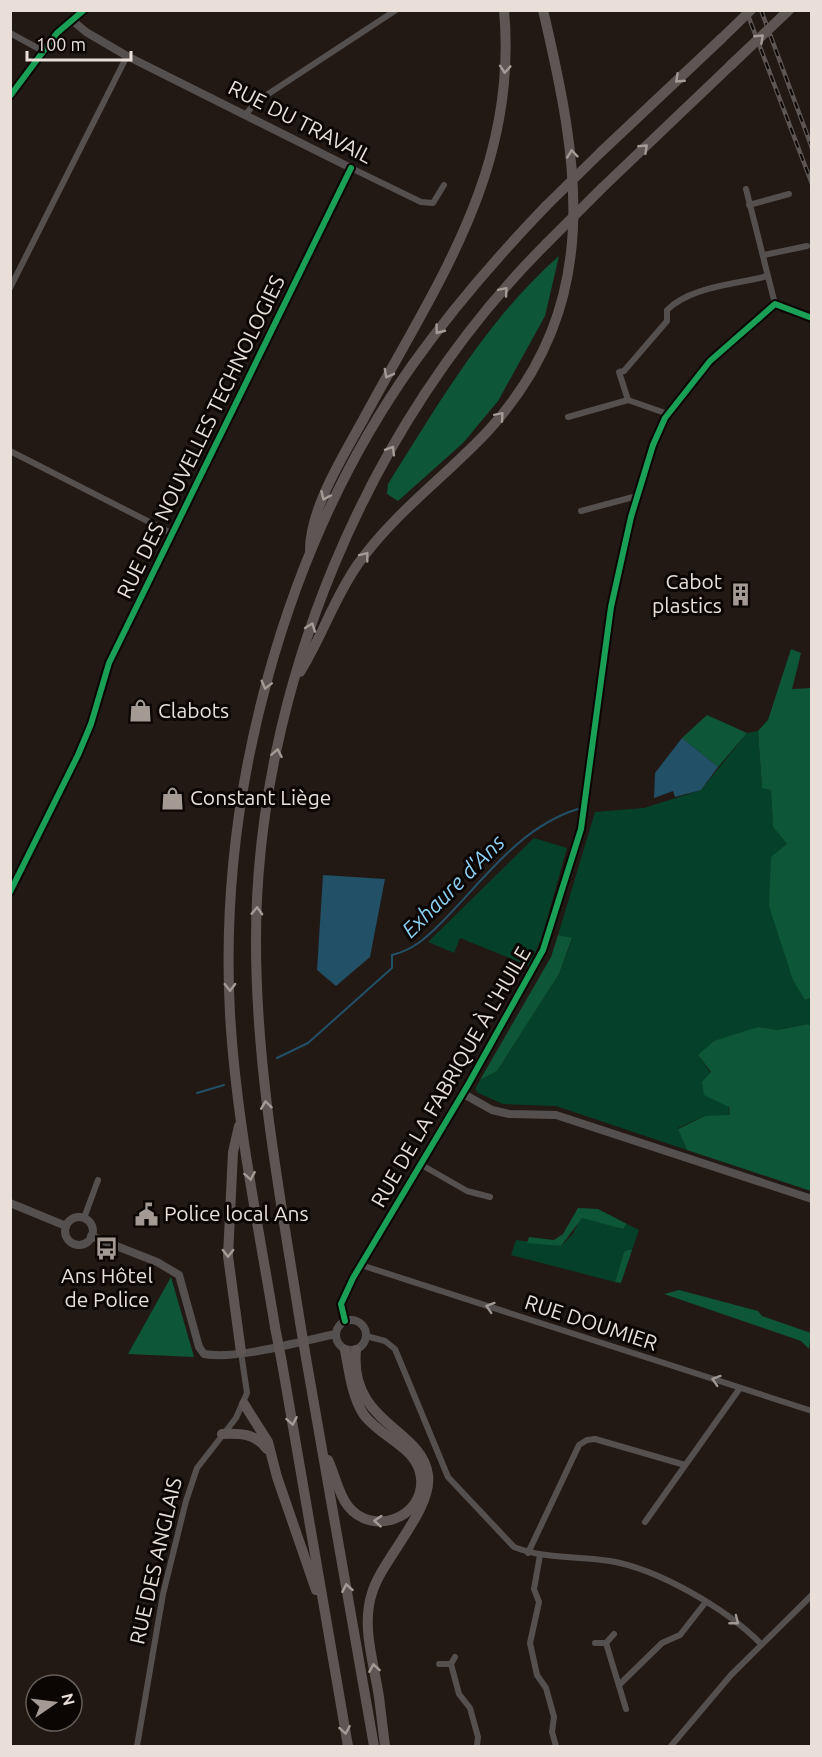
<svg xmlns="http://www.w3.org/2000/svg" width="822" height="1757" viewBox="0 0 822 1757" font-family="Ubuntu,sans-serif">
  <style>
    .green { fill: #05412a }
    .forest { fill: #0e5638 }
    .water { fill: #225067 }
    .lines { fill: none; stroke-linecap: round; stroke-linejoin: round }
    .stream { stroke: #225067; stroke-width: 2 }
    .minor { stroke: #555050; stroke-width: 6 }
    .tertiary { stroke: #555050; stroke-width: 8 }
    .motorway { stroke: #5e5655; stroke-width: 10 }
    .rail-casing { stroke: #5b5554; stroke-width: 4.5 }
    .rail { stroke: #0b0603; stroke-width: 2; stroke-dasharray: 7; stroke-linecap: butt }
    .motorway-bridge { stroke: #5e5655; stroke-width: 10 }
    .cycleway-casing { stroke: #0b0603; stroke-width: 10 }
    .cycleway { stroke: #1a9f57; stroke-width: 6 }
    .oneway { stroke: #a49a96 }
    .oneway2 { stroke: #a09894 }
    .labels { text-anchor: middle; stroke-width: 6; stroke-linejoin: round; paint-order: stroke }
    .street-label { font-size: 21px; fill: #eadfd8; stroke: #0b0603 }
    .poi-label { font-size: 21px; fill: #eadfd8; stroke: #0b0603; text-anchor: start }
    .water-label { font-size: 22px; font-style: italic; fill: #8cd1f6; stroke: #0b0603 }
  </style>
  <rect width="100%" height="100%" fill="#221914"/>
  <g class="green">
    <path d="M758,731L762,787L771,789L773,827L787,844L805,1000L811,997V1028L808,1024L778,1030L758,1027L698,1055C710,1073 728,1093 730,1116H705L678,1128L687,1150L556,1106L503,1104L478,1093L475,1089L480,1080L497,1071L559,974L572,939L558,935L595,812L644,808L701,790L747,733Z"/>
    <path d="M534,838L567,848L542,937L529,966L460,938L454,953L428,942Z"/>
    <path d="M581,1217L623,1229L627,1224L639,1230L632,1250L624,1252L615,1282L511,1255L516,1240L561,1246L573,1234Z"/>
  </g>
  <g class="forest">
    <path d="M559,256L545,316L498,401L463,443L407,493L398,501L387,494L388,484C438,405 487,319 559,256Z"/>
    <path d="M791,649L801,653L792,689L812,688V997L805,1000L793,980L769,906L771,857L787,844L773,827L771,790L762,788L758,731L768,720Z"/>
    <path d="M707,715L747,733L718,767L682,738Z"/>
    <path d="M558,935L572,938L559,974L497,1071L480,1080L551,957Z"/>
    <path d="M808,1024L812,1028L811,1191L687,1150L678,1129L705,1116L730,1115L729,1107L704,1095L702,1082L711,1072L698,1055L714,1041L758,1027L778,1030Z"/>
    <path d="M578,1208L598,1209L627,1224L623,1229L582,1218L561,1246L527,1243L529,1237L554,1240L563,1234Z"/>
    <path d="M628,1250H632L621,1283L615,1282L624,1252Z"/>
    <path d="M171,1277L194,1357L128,1354Z"/>
    <path d="M679,1290L758,1311L762,1316L811,1333L809,1349L801,1341L664,1294Z"/>
  </g>
  <g class="water">
    <path d="M682,738L718,767L701,790L675,797L673,791L654,798L655,773Z"/>
    <path d="M323,875L385,879L370,957L336,986L317,970Z"/>
  </g>
  <g class="lines">
    <g class="stream">
      <path d="M277,1058L308,1043L392,968V955C413,950 426,938 441,923C483,881 519,827 578,809"/>
      <path d="M197,1093L224,1085"/>
    </g>
    <g class="minor">
      <path d="M73,21L84,10"/>
      <path d="M10,33L43,51"/>
      <path d="M246,114L256,102L396,10"/>
      <path d="M351,168L421,202L433,203L444,185"/>
      <path d="M746,189L775,304"/>
      <path d="M749,205L789,194"/>
      <path d="M764,255L807,246"/>
      <path d="M10,288L127,56"/>
      <path d="M668,414L628,400L619,372L624,371L667,321V310C691,286 735,285 767,276"/>
      <path d="M568,417L628,400"/>
      <path d="M10,451L171,533"/>
      <path d="M581,511L637,496"/>
      <path d="M462,1093L543,950L581,829L611,607L631,517L653,445L665,418L710,361L775,304L812,318"/>
      <path d="M420,1164L467,1191L490,1197"/>
      <path d="M84,1218L98,1180"/>
      <path d="M361,1265L812,1411"/>
      <path d="M366,1336L385,1341L395,1349L448,1477L514,1547C544,1559 578,1556 610,1561C658,1569 727,1609 761,1644"/>
      <path d="M645,1522L740,1388"/>
      <path d="M528,1553L579,1445L587,1440L595,1439L685,1465"/>
      <path d="M540,1555L534,1589L539,1602L530,1643L537,1675L546,1688L554,1717L552,1732L556,1746"/>
      <path d="M595,1643H606L626,1709"/>
      <path d="M606,1643L614,1634"/>
      <path d="M439,1664H451L455,1657"/>
      <path d="M451,1664L459,1694L470,1708L478,1737L477,1746"/>
      <path d="M619,1685L662,1643L680,1635L705,1603"/>
      <path d="M137,1746L163,1594L186,1501L197,1468L236,1418L247,1393L241,1352"/>
      <path d="M671,1746L731,1675L812,1595"/>
    </g>
    <g class="tertiary">
      <path d="M10,96L57,33L73,21L86,32L127,56L351,168L109,663L91,724L78,755L10,892"/>
      <path d="M10,1203L66,1226"/>
      <circle cx="79" cy="1231" r="14"/>
      <path d="M91,1236L157,1262L179,1275L199,1347L204,1354C239,1360 300,1341 336,1334"/>
      <circle cx="351" cy="1335" r="15"/>
      <path d="M345,1321L341,1304L353,1278L462,1093L492,1110L509,1114L556,1115L812,1199"/>
    </g>
    <g class="motorway">
      <path d="M601,152L721,39"/>
      <path d="M602,188L731,65"/>
      <path d="M310,550C310,509 343,456 363,420C435,286 519,171 504,10"/>
      <path d="M300,672C322,637 334,598 358,564C394,513 445,477 488,431C605,303 579,163 543,10"/>
      <path d="M239,1126L233,1152L228,1256L241,1352"/>
      <path d="M300,1322C280,1196 256,1070 256,941C256,689 368,422 546,244"/>
      <path d="M275,1327C258,1223 236,1119 230,1014C218,793 284,546 413,364C453,308 498,256 546,206"/>
      <path d="M356,1350C349,1424 422,1428 428,1475C433,1509 382,1559 372,1593C361,1626 374,1663 379,1697C381,1713 383,1730 385,1746"/>
      <path d="M306,1358L374,1746"/>
      <path d="M282,1363L348,1746"/>
      <path d="M244,1404L268,1442L277,1477L316,1590"/>
      <path d="M222,1434C240,1433 255,1433 267,1449"/>
      <path d="M328,1460C335,1474 338,1494 348,1506C372,1537 425,1518 421,1478C418,1447 381,1438 364,1415C352,1397 349,1371 345,1350"/>
    </g>
    <defs>
      <g id="rail">
        <path d="M746,10L812,184"/>
        <path d="M761,10L812,148"/>
      </g>
    </defs>
    <use href="#rail" class="rail-casing"/>
    <use href="#rail" class="rail"/>
    <g class="motorway-bridge">
      <path d="M721,39L751,10"/>
      <path d="M731,65L789,10"/>
      <path d="M546,206L601,152"/>
      <path d="M546,244L602,188"/>
      <path d="M300,1322L306,1358"/>
      <path d="M275,1327L282,1363"/>
    </g>
    <defs>
      <g id="cycleway">
        <path d="M10,96L57,33L84,10"/>
        <path d="M10,892L78,755L91,724L109,663L351,168"/>
        <path d="M345,1321L341,1304L353,1278L469,1083L543,950L581,829L611,607L631,517L653,445L665,418L710,361L775,304L812,318"/>
      </g>
    </defs>
    <use href="#cycleway" class="cycleway-casing"/>
    <use href="#cycleway" class="cycleway"/>
  </g>
  <defs><path id="oneway-chevron" d="M-2-3.5L2.5 0L-2 3.5" fill="none" stroke-width="1.6" stroke-linecap="round" stroke-linejoin="round" transform="scale(1.5)"/></defs>
  <g class="oneway">
    <use href="#oneway-chevron" transform="translate(760 38) rotate(-43)"/>
    <use href="#oneway-chevron" transform="translate(505 69) rotate(94)"/>
    <use href="#oneway-chevron" transform="translate(679 79) rotate(137)"/>
    <use href="#oneway-chevron" transform="translate(644 148) rotate(-43)"/>
    <use href="#oneway-chevron" transform="translate(572 154) rotate(-96)"/>
    <use href="#oneway-chevron" transform="translate(504 291) rotate(-50)"/>
    <use href="#oneway-chevron" transform="translate(439 330) rotate(127)"/>
    <use href="#oneway-chevron" transform="translate(388 374) rotate(118)"/>
    <use href="#oneway-chevron" transform="translate(500 416) rotate(-49)"/>
    <use href="#oneway-chevron" transform="translate(391 450) rotate(-59)"/>
    <use href="#oneway-chevron" transform="translate(325 496) rotate(114)"/>
    <use href="#oneway-chevron" transform="translate(365 556) rotate(-52)"/>
    <use href="#oneway-chevron" transform="translate(311 627) rotate(-70)"/>
    <use href="#oneway-chevron" transform="translate(266 685) rotate(104)"/>
    <use href="#oneway-chevron" transform="translate(277 753) rotate(-79)"/>
    <use href="#oneway-chevron" transform="translate(257 911) rotate(-88)"/>
    <use href="#oneway-chevron" transform="translate(230 987) rotate(89)"/>
    <use href="#oneway-chevron" transform="translate(266 1105) rotate(-97)"/>
    <use href="#oneway-chevron" transform="translate(250 1176) rotate(80)"/>
    <use href="#oneway-chevron" transform="translate(228 1253) rotate(91)"/>
    <use href="#oneway-chevron" transform="translate(292 1421) rotate(80)"/>
    <use href="#oneway-chevron" transform="translate(378 1521) rotate(-176)"/>
    <use href="#oneway-chevron" transform="translate(347 1588) rotate(-100)"/>
    <use href="#oneway-chevron" transform="translate(374 1668) rotate(-99)"/>
    <use href="#oneway-chevron" transform="translate(345 1730) rotate(80)"/>
  </g>
  <g class="oneway2">
    <use href="#oneway-chevron" transform="translate(490 1307) rotate(-162)"/>
    <use href="#oneway-chevron" transform="translate(716 1380) rotate(-162)"/>
    <use href="#oneway-chevron" transform="translate(735 1621) rotate(38)"/>
  </g>
  <defs>
    <symbol id="building-bare" viewBox="-9 -9 18 18"><path d="M-4-6H4V6H1V3H-1V6H-4ZM-2.5-4.3h1.7v1.8h-1.7ZM.8-4.3h1.7v1.8H.8ZM-2.5-1h1.7V.8h-1.7ZM.8-1h1.7V.8H.8Z" fill="#a49a93" stroke="#0b0603" stroke-width="2.5" paint-order="stroke"/></symbol>
    <symbol id="shop-bare" viewBox="-9 -9 18 18"><path d="M-5-2.5h2.3a2.7 3.5 0 0 1 5.4 0H5L5.5 6h-11ZM-1.5-2.5h3a1.5 2.3 0 0 0-3 0Z" fill="#a49a93" stroke="#0b0603" stroke-width="2.5" paint-order="stroke"/></symbol>
    <symbol id="civic-bare" viewBox="-9 -9 18 18"><path d="M-.6-6.5H3V-4.5H.6V-3L4-1V1h2V6H-6V1h2V-1L-.6-3ZM-1.2 2.5V6h2.4V2.5Z" fill="#a49a93" stroke="#0b0603" stroke-width="2.5" paint-order="stroke"/></symbol>
    <symbol id="bus-bare" viewBox="-9 -9 18 18"><path d="M-5-6H5V4H4V6H2V4H-2V6H-4V4H-5ZM-3.5-4V0h7V-4ZM-3.5 1.2v1.5H-2V1.2ZM2 1.2v1.5H3.5V1.2Z" fill="#a49a93" stroke="#0b0603" stroke-width="2.5" paint-order="stroke"/></symbol>
  </defs>
  <g fill-rule="evenodd">
    <use href="#building-bare" x="724" y="578" width="33" height="33"/>
    <use href="#shop-bare" x="124" y="694" width="33" height="33"/>
    <use href="#shop-bare" x="156" y="782" width="33" height="33"/>
    <use href="#civic-bare" x="130" y="1198" width="33" height="33"/>
    <use href="#bus-bare" x="90" y="1232" width="33" height="33"/>
  </g>
  <g class="labels">
    <g class="street-label">
      <text transform="translate(300 122) rotate(27)" y="7">RUE DU TRAVAIL</text>
      <text transform="translate(201 437) rotate(-64)" y="7">RUE DES NOUVELLES TECHNOLOGIES</text>
      <text transform="translate(451 1077) rotate(-60)" y="7">RUE DE LA FABRIQUE À L'HUILE</text>
      <text transform="translate(591 1323) rotate(18)" y="7">RUE DOUMIER</text>
      <text transform="translate(156 1561) rotate(-77)" y="7">RUE DES ANGLAIS</text>
    </g>
    <g class="poi-label">
      <text x="722" y="589" text-anchor="end">Cabot<tspan x="722" dy="24">plastics</tspan></text>
      <text x="158" y="718">Clabots</text>
      <text x="190" y="805">Constant Liège</text>
      <text x="164" y="1221">Police local Ans</text>
      <text x="107" y="1283" text-anchor="middle">Ans Hôtel<tspan x="107" dy="24">de Police</tspan></text>
    </g>
    <g class="water-label">
      <text transform="translate(453 886) rotate(-45)" y="8">Exhaure d'Ans</text>
    </g>
  </g>
  <rect width="822" height="1757" fill="none" stroke="#eadfd8" stroke-width="24"/>
  <g transform="translate(54 1703) rotate(76)"><circle r="28" fill="#0b0603" stroke="#645d58" stroke-width="1.5"/>
  <path d="M0-4.5L10 22L0 15L-10 22Z" fill="#a49a93"/>
  <text y="-9" font-size="16" font-weight="bold" text-anchor="middle" fill="#eadfd8">N</text>
  </g>
  <path d="M27 51v9h104v-9" fill="none" stroke="#eadfd8" stroke-width="3"/>
  <text x="36" y="51" font-size="18" fill="#eadfd8" stroke="#0b0603" stroke-width="4.5" paint-order="stroke">100 m</text>
</svg>
